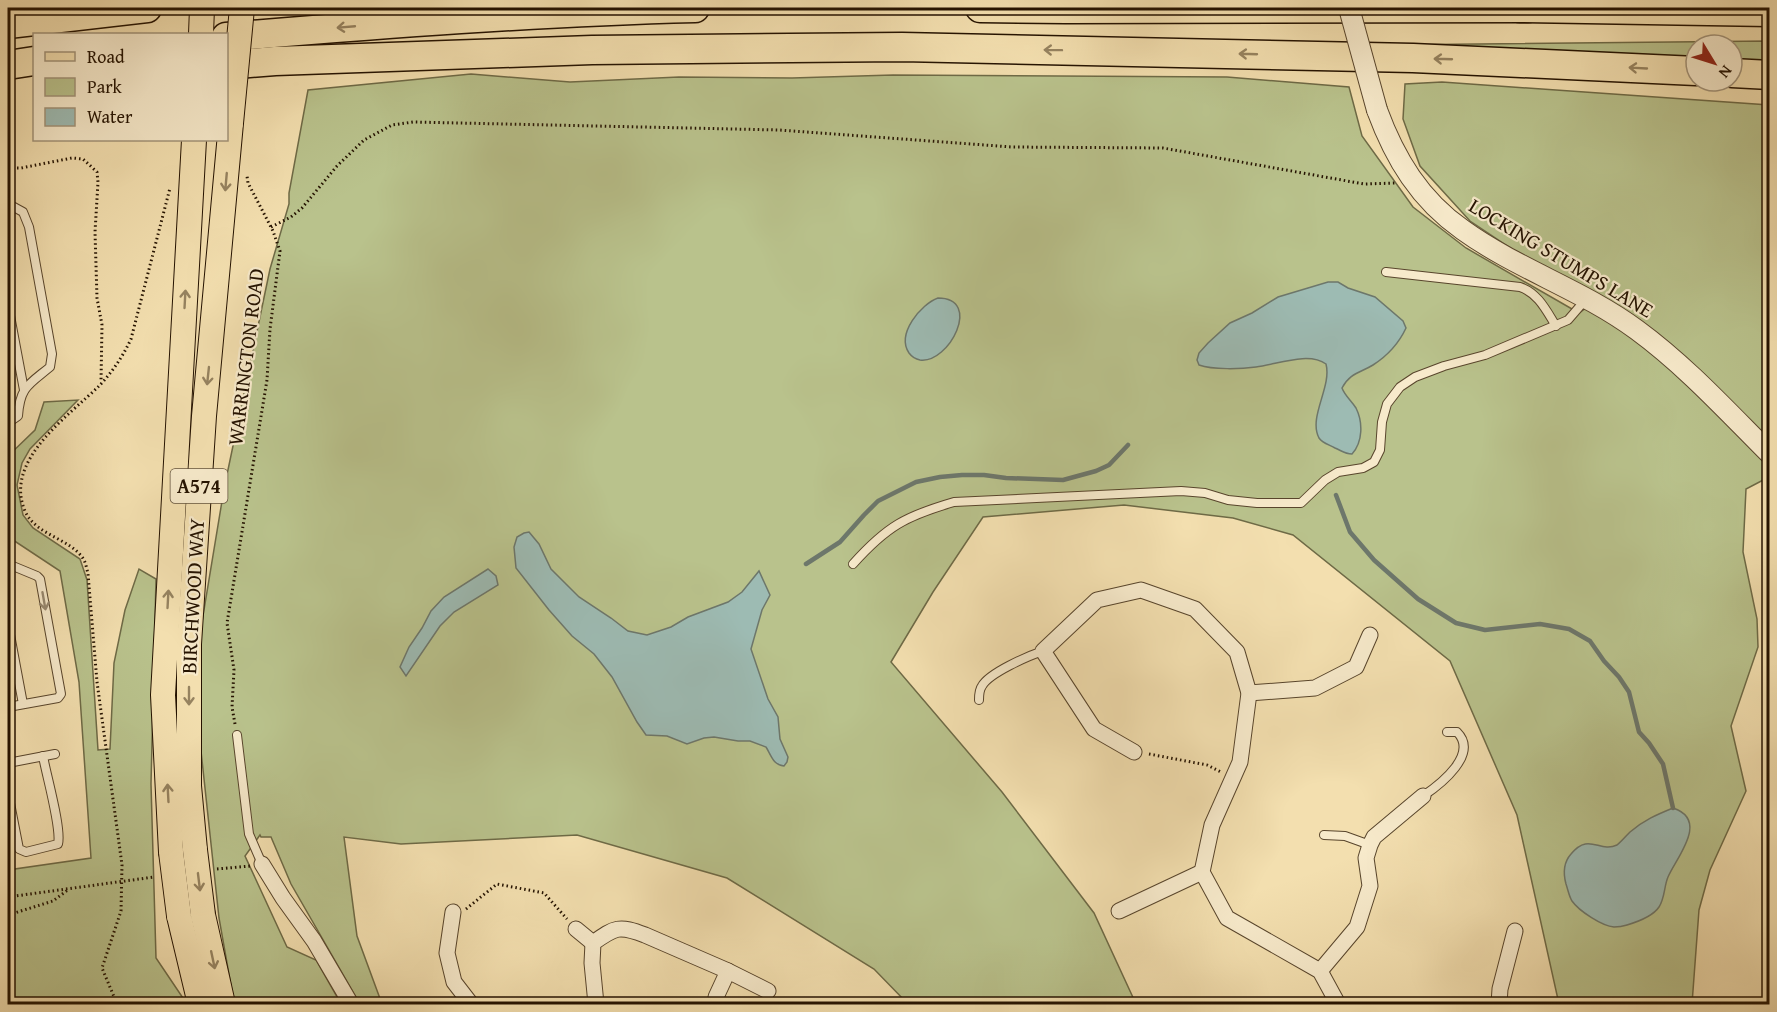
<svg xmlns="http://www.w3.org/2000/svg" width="1777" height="1012" viewBox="0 0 1777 1012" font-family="'Gentium Book Plus',serif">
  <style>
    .green { fill: #b9c28c; stroke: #6e6a46; stroke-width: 1.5 }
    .water { fill: #9dbbb3; stroke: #6d776b; stroke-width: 1.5 }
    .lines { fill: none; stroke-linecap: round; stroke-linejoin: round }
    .stream { stroke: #6d776b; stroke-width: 4.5 }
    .service-casing { stroke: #58452c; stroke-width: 10 }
    .minor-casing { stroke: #58452c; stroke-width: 17 }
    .tertiary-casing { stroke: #58452c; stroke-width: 22 }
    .primary-casing { stroke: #241200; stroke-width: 26 }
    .motorway-casing { stroke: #241200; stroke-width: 31 }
    .path { stroke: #241200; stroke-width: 3; stroke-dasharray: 1.5 3; stroke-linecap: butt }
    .service { stroke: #f7eacb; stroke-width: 8 }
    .minor { stroke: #f7eacb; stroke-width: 15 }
    .tertiary { stroke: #f7eacb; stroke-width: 20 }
    .primary { stroke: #f3dfaf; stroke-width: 24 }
    .motorway { stroke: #f3dfaf; stroke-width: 28 }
    .tertiary-bridge-casing { stroke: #58452c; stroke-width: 22; stroke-linecap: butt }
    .primary-bridge-casing { stroke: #241200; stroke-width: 26; stroke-linecap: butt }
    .tertiary-bridge { stroke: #f7eacb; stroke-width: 20 }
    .primary-bridge { stroke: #f3dfaf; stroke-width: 24 }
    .oneway { stroke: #968360 }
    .oneway2 { stroke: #988970 }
    .labels { text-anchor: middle; stroke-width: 4.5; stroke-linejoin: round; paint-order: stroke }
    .shield { fill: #f7eacb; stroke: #63533d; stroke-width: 1.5 }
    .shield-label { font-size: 20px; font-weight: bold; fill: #241200 }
    .street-label { font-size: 21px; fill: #241200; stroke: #f7eacb }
  </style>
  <rect width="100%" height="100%" fill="#f3dfaf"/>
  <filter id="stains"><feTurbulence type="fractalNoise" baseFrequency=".00333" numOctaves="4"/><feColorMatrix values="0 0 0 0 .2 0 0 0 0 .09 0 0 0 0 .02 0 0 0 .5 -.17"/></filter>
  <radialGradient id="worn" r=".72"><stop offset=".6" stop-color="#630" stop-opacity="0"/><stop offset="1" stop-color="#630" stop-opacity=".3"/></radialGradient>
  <g class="green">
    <path d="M1769,41V66L1732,64V45H1696V62L1381,45Z"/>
    <path d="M471,74L570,82L679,77L792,78L893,75L1227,77L1349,87L1362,136L1413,207L1466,248L1579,313L1599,298L1515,251L1470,221L1420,166L1403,119L1405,84L1442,82L1769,105V477L1746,489L1743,552L1757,619L1758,647L1731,726L1746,791L1710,870L1699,910L1692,1004H1559L1517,815L1450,661L1293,535L1233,518L1124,505L983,517L933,592L891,662L1002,792L1094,913L1136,1004H908L874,969L727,878L577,835L401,844L344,837L357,936L382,1004H360L291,884L271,837H261L260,835L245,856L287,947L316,960L341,1004H238L233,997L219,918L201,751L199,640L224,489L270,269L289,204V193L308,90Z"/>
    <path d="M78,400L30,449L22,463L17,485L23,515L33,528L80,559L87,580L98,750L110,749L114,663L125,610L139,569L156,579L151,784L156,958L187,1004H8V870L91,858L79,682L60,571L13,540L8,499V456L35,430L44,402Z"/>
  </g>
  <g class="water">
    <path d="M1328,282H1338L1348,288L1375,297L1403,321L1406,328C1399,343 1387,356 1373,365C1360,373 1350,373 1342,388C1345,396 1351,400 1356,408C1363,422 1363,442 1352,454C1345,454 1342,451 1335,448C1330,445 1322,443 1319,438C1308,417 1332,387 1326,364C1308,351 1276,365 1256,367C1241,369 1213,370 1199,365L1197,360L1199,353L1208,343L1230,323L1252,313L1278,297Z"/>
    <path d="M938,298C983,298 949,364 920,360C915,359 912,357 909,353C896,334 921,304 938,298Z"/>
    <path d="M529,532L539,544L551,569L579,597L611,618L628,631L647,635L671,627L688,617L728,602L742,592L759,571L770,595L762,610L751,649L768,699L778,717L780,739L788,757L787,762L784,766C773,765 771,755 766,747L750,741H738L714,737L704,738L687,744L667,736L646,735L637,722L612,677L594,654L572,636L549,610L516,568L514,547L517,537L524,533Z"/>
    <path d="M488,569L496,576L498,585L454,612L440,626L406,676L400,667L409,647L422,628L431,611L444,597Z"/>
    <path d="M1673,808C1710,820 1676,858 1668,877C1664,886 1665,898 1659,907C1653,916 1637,922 1627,925C1624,926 1618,927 1614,927C1602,926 1579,911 1572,901C1569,896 1568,890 1566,884C1563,873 1563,863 1571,854C1589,832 1599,853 1617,845C1621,842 1626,836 1630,832C1644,820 1656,815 1673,808Z"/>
  </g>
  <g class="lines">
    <g class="stream">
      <path d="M1336,495L1350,532L1374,560L1418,599L1456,623L1485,630L1540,624L1569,629L1590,641L1604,661L1619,677L1629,692L1639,732L1649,743L1663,764L1673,808"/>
      <path d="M806,564L840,542L864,515L878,501L916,482L940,477L962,475H984L1006,478L1063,480L1096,471L1109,465L1128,445"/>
    </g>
    <defs>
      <g id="service">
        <path d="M8,206H12L23,212L29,227L52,354L50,367C28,385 20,387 18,416L8,423"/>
        <path d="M1386,272L1520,287C1538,293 1546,310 1556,326"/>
        <path d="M8,305L24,390"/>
        <path d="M8,564L37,576L40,579L61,694L58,698L8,707"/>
        <path d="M853,564C887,526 906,516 954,502L1181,491L1205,493L1228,500L1257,503H1301L1325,480L1338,472L1363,468L1374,462L1380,450L1382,422L1387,404L1400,387L1415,377L1444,366L1485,355L1568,320L1587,298"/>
        <path d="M8,624L23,704"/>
        <path d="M979,700C979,695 979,690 982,686C989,673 1028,656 1043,651"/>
        <path d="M237,735L249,834L262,864"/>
        <path d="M8,763L55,754"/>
        <path d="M8,793L19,849L26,852L58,844C62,829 46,774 43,756"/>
        <path d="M1423,796C1441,784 1479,754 1457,732H1447"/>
        <path d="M1324,835L1345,836L1370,845"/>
      </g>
      <g id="minor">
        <path d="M1249,693L1315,688L1356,667L1370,635"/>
        <path d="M1134,752L1094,729L1043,651L1097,600L1141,590L1195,609L1237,652L1249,693L1240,762L1212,825L1202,872L1227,918L1320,971L1338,1004"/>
        <path d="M262,864L283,898L314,941L351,1004"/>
        <path d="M1119,911L1202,872"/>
        <path d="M453,912L447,953L454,982L471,1004"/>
        <path d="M576,929L593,943"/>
        <path d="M1320,971L1357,927L1370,886L1366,858L1370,845L1374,837L1423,796"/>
        <path d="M716,997L728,971"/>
        <path d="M596,1004L592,963L593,943C615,927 619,925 645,935L728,971L768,991"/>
        <path d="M1499,1004L1500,989L1515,931"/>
      </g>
      <path id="tertiary" d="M1377,110C1395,159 1420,200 1463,230C1517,269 1583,290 1637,330C1686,366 1727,411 1770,454"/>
      <g id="primary">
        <path d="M201,34L202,8"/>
        <path d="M195,850L189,786V644L204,416L231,123"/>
        <path d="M171,852L163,695L194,140"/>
        <path d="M203,915L223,1004"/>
        <path d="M179,916L200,1004"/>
      </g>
      <g id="motorway">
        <path d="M980,8L1066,9L1528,8"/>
        <path d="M1520,8L1770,12"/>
        <path d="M8,24L147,8"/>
        <path d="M226,37C382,24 539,12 695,8"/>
        <path d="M8,65L34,61"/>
        <path d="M226,65L275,61L592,50L902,47L1413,58L1696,71"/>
        <path d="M1732,73L1770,75"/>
      </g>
    </defs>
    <use href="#service" class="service-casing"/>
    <use href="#minor" class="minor-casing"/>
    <use href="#tertiary" class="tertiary-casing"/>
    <use href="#primary" class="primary-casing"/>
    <use href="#motorway" class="motorway-casing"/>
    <g class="path">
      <path d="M8,168H21L72,158L83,159L97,172L98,182L95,232L97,298L102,325L101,381"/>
      <path d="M271,227L291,217L302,208L337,166L364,140L392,125L413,122L779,130L1012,147L1163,148L1364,184L1396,183"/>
      <path d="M235,724L232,707L234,670L227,623L267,380L270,329L280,251L273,231L248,183L247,176"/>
      <path d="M1149,754L1207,765L1221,772"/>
      <path d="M217,869L250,866"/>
      <path d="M8,897L154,877"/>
      <path d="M466,909L497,884L544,893L567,919"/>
      <path d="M8,915L53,901L69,889"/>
      <path d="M117,1004L102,968L121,911L122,865L97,682L88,574C87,570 86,564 84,560C71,538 36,536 25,511C3,460 69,416 100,385C113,371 123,356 131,339L170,188"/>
    </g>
    <use href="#service" class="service"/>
    <use href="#minor" class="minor"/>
    <use href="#tertiary" class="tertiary"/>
    <use href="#primary" class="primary"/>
    <use href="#motorway" class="motorway"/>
    <defs>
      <path id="tertiary-bridge" d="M1349,8L1377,110"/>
      <g id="primary-bridge">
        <path d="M231,123L242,8"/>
        <path d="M195,850L203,915"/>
        <path d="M171,852L179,916"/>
      </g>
    </defs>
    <use href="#tertiary-bridge" class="tertiary-bridge-casing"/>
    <use href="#primary-bridge" class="primary-bridge-casing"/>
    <use href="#tertiary-bridge" class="tertiary-bridge"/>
    <use href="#primary-bridge" class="primary-bridge"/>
  </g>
  <defs><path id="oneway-shaft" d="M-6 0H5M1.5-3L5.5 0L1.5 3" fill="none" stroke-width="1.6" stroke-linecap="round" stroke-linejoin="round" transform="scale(1.5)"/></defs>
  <g class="oneway">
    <use href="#oneway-shaft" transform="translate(346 27) rotate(175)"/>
    <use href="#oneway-shaft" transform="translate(1053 50) rotate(-179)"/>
    <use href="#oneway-shaft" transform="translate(1248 54) rotate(-178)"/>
    <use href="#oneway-shaft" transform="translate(1443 59) rotate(-178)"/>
    <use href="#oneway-shaft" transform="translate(1638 68) rotate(-177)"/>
    <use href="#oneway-shaft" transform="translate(226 182) rotate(95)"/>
    <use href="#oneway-shaft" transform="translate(185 299) rotate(-87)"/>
    <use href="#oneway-shaft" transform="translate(208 376) rotate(96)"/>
    <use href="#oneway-shaft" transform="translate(168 599) rotate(-87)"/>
    <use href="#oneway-shaft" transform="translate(189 696) rotate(90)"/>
    <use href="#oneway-shaft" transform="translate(168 793) rotate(-93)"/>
    <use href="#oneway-shaft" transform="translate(199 882) rotate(83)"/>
    <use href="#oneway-shaft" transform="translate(213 960) rotate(78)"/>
  </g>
  <use class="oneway2" href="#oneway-shaft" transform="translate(44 601) rotate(80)"/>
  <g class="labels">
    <rect class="shield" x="170.5" y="469" width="57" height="34" rx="4.5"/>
    <g class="shield-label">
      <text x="199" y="493">A574</text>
    </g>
    <g class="street-label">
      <text transform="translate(1561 258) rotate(31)" y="7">LOCKING STUMPS LANE</text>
      <text transform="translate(246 357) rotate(-83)" y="7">WARRINGTON ROAD</text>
      <text transform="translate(193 596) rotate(-87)" y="7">BIRCHWOOD WAY</text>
    </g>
  </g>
  <rect width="1777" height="1012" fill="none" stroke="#f3dfaf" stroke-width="30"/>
  <rect x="9" y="9" width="1759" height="994" fill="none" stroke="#241200" stroke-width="3"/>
  <rect x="15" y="15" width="1747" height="982" fill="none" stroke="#241200" stroke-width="1.5"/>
  <rect x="33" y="33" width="195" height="108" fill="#f7eacb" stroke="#a3947a" stroke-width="1.5"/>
  <rect x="45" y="52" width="30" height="9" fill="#f3dfaf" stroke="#a3947a" stroke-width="1.5"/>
  <text x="87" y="63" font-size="18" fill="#241200">Road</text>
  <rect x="45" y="78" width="30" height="18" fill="#b9c28c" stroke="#a3947a" stroke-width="1.5"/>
  <text x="87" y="93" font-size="18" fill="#241200">Park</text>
  <rect x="45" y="108" width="30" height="18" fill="#9dbbb3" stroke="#a3947a" stroke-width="1.5"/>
  <text x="87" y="123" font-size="18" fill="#241200">Water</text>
  <g transform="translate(1714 63) rotate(128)"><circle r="28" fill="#f7eacb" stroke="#a3947a" stroke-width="1.5"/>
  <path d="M0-4.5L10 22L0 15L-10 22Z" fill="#8f2418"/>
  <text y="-9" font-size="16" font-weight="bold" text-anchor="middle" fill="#241200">N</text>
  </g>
  <rect width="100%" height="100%" filter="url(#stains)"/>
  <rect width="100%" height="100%" fill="url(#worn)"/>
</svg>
